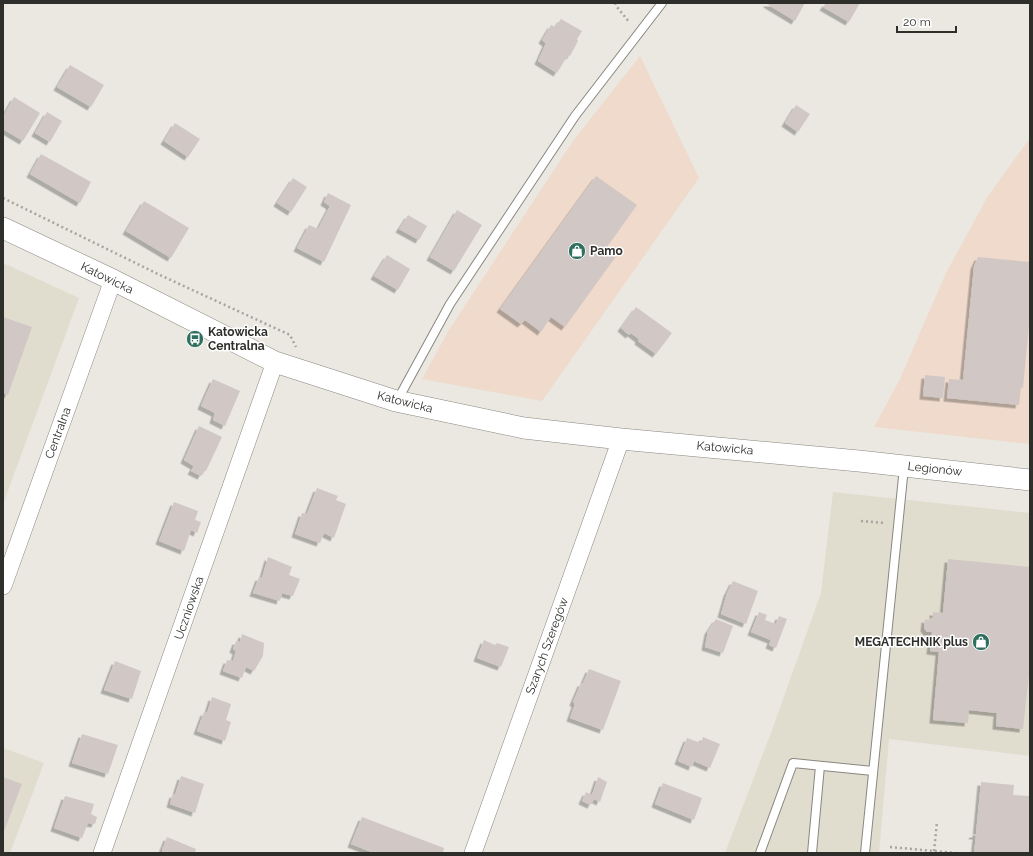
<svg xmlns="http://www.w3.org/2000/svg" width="1033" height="856" viewBox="0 0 1033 856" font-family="Raleway,sans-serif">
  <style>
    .commercial { fill: #efdacc }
    .built { fill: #e0ddcf }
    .building { fill: #d1c8c6; filter: url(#shadow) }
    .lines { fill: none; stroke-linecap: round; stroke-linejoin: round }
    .service-casing { stroke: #898780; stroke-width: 10 }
    .minor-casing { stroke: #898780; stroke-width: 18 }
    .tertiary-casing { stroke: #898780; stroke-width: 22 }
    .path { stroke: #a6a49e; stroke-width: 2.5; stroke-dasharray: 2 3; stroke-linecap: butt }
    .service { stroke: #fff; stroke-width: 8 }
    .minor { stroke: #fff; stroke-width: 17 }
    .tertiary { stroke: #fff; stroke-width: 21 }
    .labels { text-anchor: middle; stroke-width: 3; stroke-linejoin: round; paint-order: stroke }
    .poi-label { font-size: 12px; font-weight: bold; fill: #2e2e2b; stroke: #fff; text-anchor: start }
    .street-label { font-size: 12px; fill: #2e2e2b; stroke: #fff }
  </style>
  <defs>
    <filter id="shadow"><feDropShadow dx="-3.5" dy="3.5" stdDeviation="0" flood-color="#0004"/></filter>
  </defs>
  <rect width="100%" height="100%" fill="#eae8e0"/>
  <g class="commercial">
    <path d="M640,56L699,178L542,401L422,379L449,330L573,141Z"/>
    <path d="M1030,138V444L874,427L899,381L946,273L988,196Z"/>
  </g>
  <g class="built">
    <path d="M3,263L79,298L3,504Z"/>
    <path d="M833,492L1030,513V756L889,739L879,853H725L772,730L821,593Z"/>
    <path d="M3,748L44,763L10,853H3Z"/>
  </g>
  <g class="building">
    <path d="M767,3H805L795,21L767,4Z"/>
    <path d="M826,3H860L849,22L823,7Z"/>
    <path d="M561,19L582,31L577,39L578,41L570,56L568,55L557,73L538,61L546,43L542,40L551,25L555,27Z"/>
    <path d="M70,65L104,85L91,107L57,87Z"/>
    <path d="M14,97L40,113L23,141L3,129V117Z"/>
    <path d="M796,105L810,114L798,132L785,123Z"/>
    <path d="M47,112L62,121L50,142L35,133Z"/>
    <path d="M175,123L200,139L188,157L164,141Z"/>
    <path d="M41,154L91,182L80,203L30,174Z"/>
    <path d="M596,176L637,205L607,247L617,255L565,327L551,317L541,332L525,320L521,324L500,309Z"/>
    <path d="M293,178L307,187L291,212L277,203Z"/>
    <path d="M328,193L351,205L324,262L297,248L309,225L318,229L330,206L324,202Z"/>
    <path d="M144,201L189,228L171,258L126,231Z"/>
    <path d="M457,210L482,225L454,271L430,257Z"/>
    <path d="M408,215L427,226L419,240L399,229Z"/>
    <path d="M387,255L410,269L398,290L374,276Z"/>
    <path d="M978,257L1030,262V315L1023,388H1021L1019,405L947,398L949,379L963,380L974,266Z"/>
    <path d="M636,307L672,333L656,354L638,341L639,339L631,333L629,335L621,328Z"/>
    <path d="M3,317L32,327L8,395L3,393Z"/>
    <path d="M925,375L945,377L943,398L923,396Z"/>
    <path d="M213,379L240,391L225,426L213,420L215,413L201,406Z"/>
    <path d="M199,426L222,437L206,471H204L201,476L191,471L194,466L184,460Z"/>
    <path d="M317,488L338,496L336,500L346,504L334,538L324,533L320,543L295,534L302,513L307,514Z"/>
    <path d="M174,502L198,511L195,520L201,522L197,533L191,530L184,551L159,541Z"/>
    <path d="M268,557L292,567L289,575L300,579L293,596L282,593L280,601L253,593L259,577L262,578Z"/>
    <path d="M948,559L1030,567V667L1023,729L996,726L997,713L969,710L968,723L933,720L939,652L930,651L932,632H927L924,628L925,619L929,620L933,617V612L943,613Z"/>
    <path d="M733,581L758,591L746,624L721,614L727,593Z"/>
    <path d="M759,612L767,615L765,620L776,624L779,616L787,619L776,648L769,645L771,640L751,632Z"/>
    <path d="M716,619L733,626L723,653L705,647L708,631Z"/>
    <path d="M242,634L264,643L263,656L254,671L246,667L242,678L223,671L227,660L233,661L236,651L233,649L236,641L240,642Z"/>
    <path d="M484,640L495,645L497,643L509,647L501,667L477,658Z"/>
    <path d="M115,661L141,671L132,699L104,690Z"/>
    <path d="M589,669L621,681L603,730L570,718L575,704L573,702L581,683H583Z"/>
    <path d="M212,697L231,704L226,720L231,722L225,741L197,731L204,712L207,713Z"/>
    <path d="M82,734L118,745L108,774L72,763Z"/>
    <path d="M703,737L720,744L710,768L694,761L692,767L678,761L687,738L701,743Z"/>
    <path d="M181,776L204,784L195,813L170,804L173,794L175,795Z"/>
    <path d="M3,777L22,784L3,834Z"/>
    <path d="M598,777L607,782L600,802L594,799L591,805L582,801L586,792L592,795Z"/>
    <path d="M981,782L1014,785L1013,795L1030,796V853H974L976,836H972L973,834H976Z"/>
    <path d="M663,783L702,798L694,820L655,804Z"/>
    <path d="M65,796L94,804L91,814L97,817L95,824L88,823L82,838L54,828Z"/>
    <path d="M362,817L444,848L443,853H374L351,844Z"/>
    <path d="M167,837L196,849L195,853H162L163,851L162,850Z"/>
  </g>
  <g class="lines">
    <defs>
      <g id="service">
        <path d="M397,401L450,304L575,116L662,3"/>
        <path d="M760,853L793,763L873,771"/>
        <path d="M812,853L820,766"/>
        <path d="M865,853L904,467"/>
      </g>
      <g id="minor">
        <path d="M3,586L113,280"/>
        <path d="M102,853L275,362"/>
        <path d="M473,853L621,439"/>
      </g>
      <path id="tertiary" d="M3,228L113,280L275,362L396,401L524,428L621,439L859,461L1030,480"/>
    </defs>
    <use href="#service" class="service-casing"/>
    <use href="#minor" class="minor-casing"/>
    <use href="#tertiary" class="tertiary-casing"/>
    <g class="path">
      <path d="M615,3L617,7L630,23"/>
      <path d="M3,198L162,276L290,335L296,347"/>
      <path d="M861,521L885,523"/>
      <path d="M890,847L956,853"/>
      <path d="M934,851L937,822"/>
    </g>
    <use href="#service" class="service"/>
    <use href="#minor" class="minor"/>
    <use href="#tertiary" class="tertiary"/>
  </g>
  <defs>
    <symbol id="shop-disc" viewBox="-11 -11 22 22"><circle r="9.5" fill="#2f6f5e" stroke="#fff"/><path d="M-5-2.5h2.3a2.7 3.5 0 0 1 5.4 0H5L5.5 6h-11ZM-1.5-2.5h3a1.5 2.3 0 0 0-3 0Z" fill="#fff"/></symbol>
    <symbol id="bus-disc" viewBox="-11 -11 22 22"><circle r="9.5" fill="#2f6f5e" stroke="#fff"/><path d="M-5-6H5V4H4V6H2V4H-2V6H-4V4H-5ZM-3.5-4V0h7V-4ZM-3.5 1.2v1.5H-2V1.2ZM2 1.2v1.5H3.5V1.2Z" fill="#fff"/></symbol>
  </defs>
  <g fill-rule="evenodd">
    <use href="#shop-disc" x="567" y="241" width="20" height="20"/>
    <use href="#bus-disc" x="185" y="329" width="20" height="20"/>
    <use href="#shop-disc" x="971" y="632" width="20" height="20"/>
  </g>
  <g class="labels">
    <g class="poi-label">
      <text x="590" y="255">Pamo</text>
      <text x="208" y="336">Katowicka<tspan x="208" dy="14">Centralna</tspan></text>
      <text x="968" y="646" text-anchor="end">MEGATECHNIK plus</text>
    </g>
    <g class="street-label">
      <text transform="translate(107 278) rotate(26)" y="4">Katowicka</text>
      <text transform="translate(405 402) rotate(14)" y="4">Katowicka</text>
      <text transform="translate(58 433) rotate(-70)" y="4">Centralna</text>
      <text transform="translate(725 448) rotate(5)" y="4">Katowicka</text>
      <text transform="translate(935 469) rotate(6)" y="4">Legionów</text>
      <text transform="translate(189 608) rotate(-71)" y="4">Uczniowska</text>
      <text transform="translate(547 646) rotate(-70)" y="4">Szarych Szeregów</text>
    </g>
  </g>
  <rect width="1033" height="856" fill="none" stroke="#2e2e2b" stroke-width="8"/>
  <path d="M897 26v6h59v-6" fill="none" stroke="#2e2e2b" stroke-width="2"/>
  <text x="903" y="26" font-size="12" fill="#2e2e2b" stroke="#ffffff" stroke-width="3" paint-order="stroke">20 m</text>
</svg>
